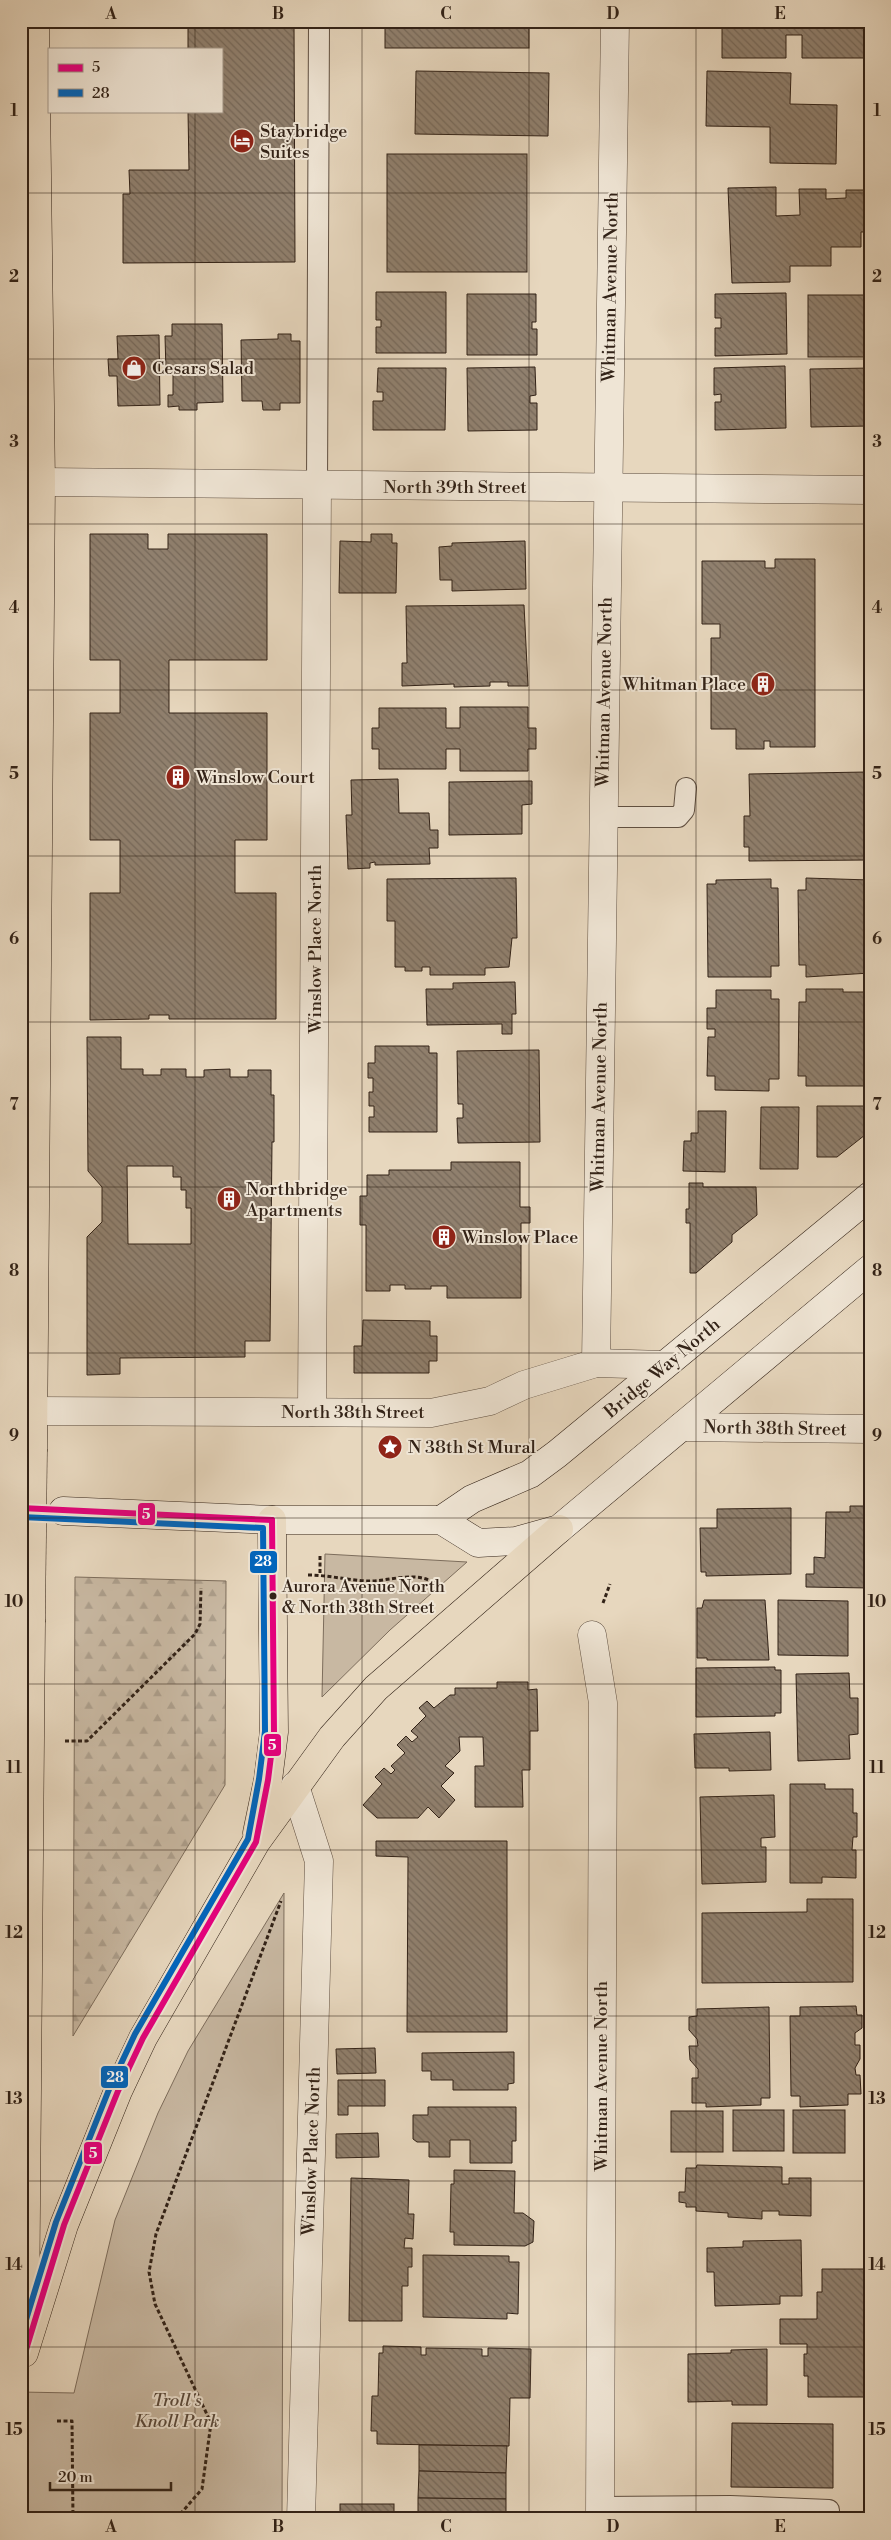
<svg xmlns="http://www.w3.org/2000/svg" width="891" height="2540" viewBox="0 0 891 2540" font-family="'Libre Bodoni',serif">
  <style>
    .green { fill: #c8b8a2; stroke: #7d6d5c }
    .forest { fill: url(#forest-firs); stroke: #7d6d5c }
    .building { fill: url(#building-back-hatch); stroke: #322217; fill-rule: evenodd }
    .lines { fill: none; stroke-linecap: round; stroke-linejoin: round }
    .service-casing { stroke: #5f4f41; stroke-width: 22 }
    .minor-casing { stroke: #5f4f41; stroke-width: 29 }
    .tertiary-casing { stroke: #5f4f41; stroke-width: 29 }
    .secondary-casing { stroke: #322217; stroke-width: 29 }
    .trunk-casing { stroke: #322217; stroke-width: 29 }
    .path { stroke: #322217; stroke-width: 3; stroke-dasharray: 4 2.5; stroke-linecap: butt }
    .service { stroke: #efe5d5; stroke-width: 20 }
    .minor { stroke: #efe5d5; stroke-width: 28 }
    .tertiary { stroke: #efe5d5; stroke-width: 28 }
    .secondary { stroke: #efe5d5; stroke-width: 28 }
    .trunk { stroke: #e7d7be; stroke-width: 28 }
    .trunk-bridge-casing { stroke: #322217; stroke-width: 29; stroke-linecap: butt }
    .trunk-bridge { stroke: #e7d7be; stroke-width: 28 }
    .bus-1-casing { stroke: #efe5d5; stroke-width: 10 }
    .bus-2-casing { stroke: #efe5d5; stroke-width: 10 }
    .bus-1 { stroke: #e5007d; stroke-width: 6 }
    .bus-2 { stroke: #0065bd; stroke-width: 6 }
    .grid { fill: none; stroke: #322217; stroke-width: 1; stroke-opacity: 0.55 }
    .bus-dot { fill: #322217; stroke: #efe5d5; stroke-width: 2 }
    .labels { text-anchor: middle; stroke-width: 4; stroke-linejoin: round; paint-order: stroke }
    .bus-label { font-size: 17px; fill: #322217; stroke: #efe5d5; text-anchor: start }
    .poi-label { font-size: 18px; fill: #322217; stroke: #efe5d5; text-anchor: start }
    .street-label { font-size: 18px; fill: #322217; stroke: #efe5d5 }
    .park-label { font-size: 18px; font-style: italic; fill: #58483a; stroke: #efe5d5 }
    .line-badge { stroke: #efe5d5; stroke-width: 2 }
    .badge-label { font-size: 14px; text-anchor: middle; font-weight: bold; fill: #fff }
    .neatline { fill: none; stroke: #322217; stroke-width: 2 }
    .grid-label { font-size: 16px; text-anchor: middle; font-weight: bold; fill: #322217 }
  </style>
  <defs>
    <pattern id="forest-firs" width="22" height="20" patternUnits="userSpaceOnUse" patternTransform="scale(1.25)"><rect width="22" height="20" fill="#c8b8a2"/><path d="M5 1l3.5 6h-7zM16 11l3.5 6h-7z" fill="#ac9e8b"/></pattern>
    <pattern id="building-back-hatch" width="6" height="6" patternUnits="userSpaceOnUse" patternTransform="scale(1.25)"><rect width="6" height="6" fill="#90806e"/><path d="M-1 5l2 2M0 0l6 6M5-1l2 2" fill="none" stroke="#766859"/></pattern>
  </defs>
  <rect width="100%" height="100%" fill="#e7d7be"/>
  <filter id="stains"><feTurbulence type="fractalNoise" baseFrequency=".004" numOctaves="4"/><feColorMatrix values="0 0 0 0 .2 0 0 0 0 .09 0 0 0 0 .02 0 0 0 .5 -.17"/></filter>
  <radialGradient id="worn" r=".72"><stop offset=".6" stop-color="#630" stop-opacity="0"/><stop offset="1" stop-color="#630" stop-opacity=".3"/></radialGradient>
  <g class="green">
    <path d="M325,1554L467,1562L390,1630L322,1697Z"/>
    <path d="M284,1893L282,2519H21V2392L74,2393L115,2220L158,2113L188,2051Z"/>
  </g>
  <path class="forest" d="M75,1577L226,1581L225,1785L73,2036Z"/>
  <g class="building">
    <path d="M188,21H294L295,262L123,263V194H130L129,170H189L188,111H221V49H188Z"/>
    <rect x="385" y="21" width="144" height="27"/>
    <path d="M722,21H870V58H802V35H786V58H722Z"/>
    <path d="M416,71L549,73L548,136L415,134Z"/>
    <path d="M707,71L791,73L790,104L837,105L836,164L770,163V127L706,126Z"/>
    <rect x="387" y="154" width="140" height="118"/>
    <path d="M776,187V216L800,215L799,189H826V199L846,198V190H870V232H861V247H831V266H790V282L732,283L728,188Z"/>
    <path d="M376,292H446V353H376V327H381V320H376Z"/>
    <path d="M786,293L787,354L715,356V328H721V318H715V294Z"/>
    <path d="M467,294H536V322H532V329H537V355H467Z"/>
    <rect x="808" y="295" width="62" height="62"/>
    <path d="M172,324H222L223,402L197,403V410H179V406L168,407V395H173V372H166L165,336H172Z"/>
    <path d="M278,334H291V341H300V403H280V410H263L262,401H242L241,340L278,339Z"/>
    <path d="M159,335L160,405L118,406L117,376H109L108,359H118L117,336Z"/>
    <path d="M785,366L786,428L715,430V402H721V394L714,395V368Z"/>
    <path d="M535,367L536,395L530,396V403H537V430L468,431L467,368Z"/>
    <path d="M378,368H446L445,430H373V401H383V392H377Z"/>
    <path d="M870,368V426L811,427L810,369Z"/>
    <path d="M90,534H148V549H168V534H267V660H169V713H267V840H235V893H276V1019H169V1015H149V1019L90,1020V893H120V840H90V713H120V660H90Z"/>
    <path d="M371,534H392V543H397L396,593H339L340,541L371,542Z"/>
    <path d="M525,541L526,589L452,591V580H440L439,547L452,546V543Z"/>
    <path d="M775,559H815V747H770V741H764V749H736V729H711V638H720V624H702V561H765V568H775Z"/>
    <path d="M524,605L528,686H508V682H490V686L454,687V684L402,686V663H407L406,606Z"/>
    <path d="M460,707H528V728H536V749H528V771H460V749H446V769H379V749H372V728H379V708H446V728H460Z"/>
    <path d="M867,772V805H864V826H867L868,860L749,861V847H744V816H750L749,774Z"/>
    <path d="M398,779L399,813H429L430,830H438V848H429L430,864L375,865V862L370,863V868L348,869L346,815H352L351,780Z"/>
    <path d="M532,781V804L522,805V834L449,835V782Z"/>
    <path d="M516,878L517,938H512L509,967L485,968V975H430V967H422V971H405V967H395V921H387V879Z"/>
    <path d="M806,878L870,880V973L806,977V965H799L798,890H806Z"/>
    <path d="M771,879V888H778L779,966H771V977H708L707,884H716V880Z"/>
    <path d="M515,982L516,1014H512V1034H502V1024L427,1025L426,989H453V983Z"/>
    <path d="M806,989H843V992H870V1086H806V1076H798L799,1002H806Z"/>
    <path d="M716,990H771V999H779V1079H769V1091L715,1090V1076H707L708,1037H715V1029H707V1008H716Z"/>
    <path d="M87,1037H121V1069H143V1075H161V1069H186V1077H204V1070L230,1069V1077H248V1070H271V1095H274V1142H272L270,1341H245V1357L120,1358V1374L87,1375V1237L102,1222V1187L88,1171ZM127,1166H173V1177H181V1190H186V1208H191V1244H128Z"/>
    <path d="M375,1046H429V1053H437V1132H369V1117H374V1106H369V1092H373V1078H368V1063H375Z"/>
    <path d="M539,1050L540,1142L458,1143L457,1118H463V1104H458L457,1051Z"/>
    <path d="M817,1106H870V1131L837,1157H817Z"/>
    <path d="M761,1107H799L798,1169H760Z"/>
    <path d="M698,1111H726L725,1172L683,1171L684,1141H691V1133H698Z"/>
    <path d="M451,1162H520V1207H530V1223H521V1298H447V1286H431V1289H405V1285H390V1291H366V1225H360V1196H367V1175H389V1170H451Z"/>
    <path d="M689,1183H703V1187H756L757,1215L732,1235V1242L696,1273H690V1223H686V1209H689Z"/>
    <path d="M363,1320L430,1321V1336H437V1361H429V1373H354V1346H362Z"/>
    <path d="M850,1506H870V1588L806,1587V1574H814V1557L825,1558L826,1512H850Z"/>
    <path d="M791,1508V1574L706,1576V1572H701L700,1528H717V1509Z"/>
    <path d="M704,1600H765L769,1660H707V1658H697V1608H702Z"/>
    <path d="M778,1600L848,1601V1656L778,1655Z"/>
    <path d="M775,1667V1670H781V1713H775V1716L696,1717V1668Z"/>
    <path d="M849,1673L850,1698H858V1734L849,1735L850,1759L798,1761L796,1674Z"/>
    <path d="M497,1682H528V1690L537,1689L538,1731H530V1770H522L523,1807H475V1766H484L483,1737H459L460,1751L445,1766L454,1773L441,1786L455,1800L439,1818L428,1807L418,1818H377L363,1805L382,1784L375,1777L384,1768L391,1774L395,1770L391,1766L405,1753L397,1745L406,1736L412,1742L418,1737L411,1731L426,1716L419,1708L427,1701L434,1708L450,1695H455V1688H497Z"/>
    <path d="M770,1732L771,1770L729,1771V1768H695L694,1734Z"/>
    <path d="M790,1784H825V1789H853V1813H857V1837H853L852,1850H856V1878L822,1877V1883H790Z"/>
    <path d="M774,1795L775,1837L761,1838V1847H766V1882L702,1884L700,1797Z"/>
    <path d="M376,1841H507V2032H407L408,1857L376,1856Z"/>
    <path d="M807,1899H853V1982L702,1983V1913L807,1912Z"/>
    <path d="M856,2006L857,2015H862V2028L855,2033V2045H860V2059L855,2068L856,2075H860L861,2094H848V2105L800,2107V2096H791L790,2016H800V2007Z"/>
    <path d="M769,2007L770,2098H761V2105L706,2107V2103H692V2078H698V2069L690,2060L689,2046H698L697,2039L689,2030V2017L697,2016V2009Z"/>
    <path d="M375,2048L376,2073L337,2074L336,2049Z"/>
    <path d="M514,2052V2083L508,2084V2090H453V2080H431V2071H422V2053Z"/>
    <path d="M338,2080H385V2106H348V2115H338Z"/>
    <path d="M428,2107H516V2141H512V2163H470V2140H450V2157H429V2142H417L413,2139V2115H428Z"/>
    <rect x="733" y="2110" width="51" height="41"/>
    <rect x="793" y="2110" width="52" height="43"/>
    <rect x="671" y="2111" width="52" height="41"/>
    <path d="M378,2133L379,2157L336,2158V2134Z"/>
    <path d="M697,2165L782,2167V2184H789V2178H811V2216L779,2215V2211H762V2219L728,2217V2213L696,2211V2207H686V2203L679,2202V2192H685L686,2168H696Z"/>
    <path d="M454,2170L515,2171L514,2213H523L534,2221L533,2242L525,2246L454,2245V2232H450L451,2184H454Z"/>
    <path d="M351,2178L409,2180L408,2214H414L413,2239L405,2238L404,2248H412V2267H408V2286H402V2321H349Z"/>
    <path d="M801,2240L802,2296H780V2304L715,2306L714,2272H707V2248L743,2247V2241Z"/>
    <path d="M423,2255L509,2256V2262H519L518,2314L507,2313V2319L423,2317Z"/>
    <path d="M822,2269H870V2397H808V2376H804V2354H807V2344H780V2319H817V2292H822Z"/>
    <path d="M383,2346L421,2347V2355H426V2348L482,2349V2356H488V2348L531,2349L530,2398H510L509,2446L377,2444V2431H371L372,2396H378L379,2353H383Z"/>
    <path d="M767,2349V2405H732V2401L688,2402V2354L731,2353V2350Z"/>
    <path d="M732,2423L833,2424V2488L731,2487Z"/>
    <path d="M419,2445L507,2446L506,2473L419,2471Z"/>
    <path d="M419,2471L506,2473V2499L418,2498Z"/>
    <path d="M418,2498L506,2499V2519H418Z"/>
    <rect x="340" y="2504" width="54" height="15"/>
  </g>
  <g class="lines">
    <defs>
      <g id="service">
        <path d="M317,486L319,21"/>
        <path d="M603,817H678L684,810L686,788"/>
        <path d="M600,2507L730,2506L829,2510"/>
      </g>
      <g id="minor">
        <path d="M41,482L870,490"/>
        <path d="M596,1363L615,21"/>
        <path d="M34,1411L431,1413L490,1401L524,1385L596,1363L664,1365"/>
        <path d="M312,1412L317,486"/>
        <path d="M592,1635L603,1703L600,2519"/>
        <path d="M295,1786L319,1861L301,2519"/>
      </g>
      <path id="tertiary" d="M681,1427L870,1429"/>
      <g id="secondary">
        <path d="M63,1511L272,1520H441L478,1543L516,1541L559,1529L870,1269"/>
        <path d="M441,1520L472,1499L530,1474L557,1454L870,1196"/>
      </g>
      <g id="trunk">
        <path d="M33,1449L41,482L35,21"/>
        <path d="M257,1833L268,1780L274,1732L272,1520"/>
        <path d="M25,2323L31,1622"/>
        <path d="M24,2353L64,2225L118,2091L143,2038L256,1842L332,1737L376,1688L559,1529"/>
      </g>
    </defs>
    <use href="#service" class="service-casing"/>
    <use href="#minor" class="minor-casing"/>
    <use href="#tertiary" class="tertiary-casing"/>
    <use href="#secondary" class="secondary-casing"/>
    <use href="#trunk" class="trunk-casing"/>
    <g class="path">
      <path d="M320,1556V1575"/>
      <path d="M308,1575C328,1575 347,1580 367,1581C389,1582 420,1568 439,1587"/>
      <path d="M603,1603L610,1584"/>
      <path d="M65,1741H87L195,1634L200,1624L201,1588"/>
      <path d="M57,2421H72L73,2519"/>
      <path d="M176,2519L202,2489L211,2423L155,2304L149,2272L156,2234L281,1901"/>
    </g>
    <use href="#service" class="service"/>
    <use href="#minor" class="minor"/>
    <use href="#tertiary" class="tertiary"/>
    <use href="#secondary" class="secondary"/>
    <use href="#trunk" class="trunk"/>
    <defs>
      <path id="trunk-bridge" d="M31,1622L33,1449"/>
    </defs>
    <use href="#trunk-bridge" class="trunk-bridge-casing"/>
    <use href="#trunk-bridge" class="trunk-bridge"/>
    <defs>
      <g id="bus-1">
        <path d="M21,1508L272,1520"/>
        <path d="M21,2366L64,2225L118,2091L143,2038L256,1842L268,1780L274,1732L272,1520"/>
      </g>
      <path id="bus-2" d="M21,1517L263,1528L265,1731L259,1779L248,1839L135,2034L110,2087L56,2222L21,2336"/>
    </defs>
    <use href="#bus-1" class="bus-1-casing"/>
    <use href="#bus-2" class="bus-2-casing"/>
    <use href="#bus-1" class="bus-1"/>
    <use href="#bus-2" class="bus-2"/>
  </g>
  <path class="grid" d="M195,21V49M362,21V2519M529,21V2519M696,21V2519M195,111V2519M21,193H870M21,359H870M21,524H870M21,690H870M21,856H870M21,1022H870M21,1187H870M21,1353H870M21,1518H870M21,1684H870M21,1850H870M21,2016H870M21,2181H870M21,2347H870"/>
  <defs>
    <symbol id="hotel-disc" viewBox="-11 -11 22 22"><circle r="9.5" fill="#8f2418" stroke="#efe5d5"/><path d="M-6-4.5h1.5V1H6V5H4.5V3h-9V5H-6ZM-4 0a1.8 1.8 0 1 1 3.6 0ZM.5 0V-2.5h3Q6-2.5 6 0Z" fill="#fff"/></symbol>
    <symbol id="shop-disc" viewBox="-11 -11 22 22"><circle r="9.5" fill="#8f2418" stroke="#efe5d5"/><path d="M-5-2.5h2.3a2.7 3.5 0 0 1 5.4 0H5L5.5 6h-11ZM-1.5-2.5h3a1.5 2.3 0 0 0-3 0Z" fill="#fff"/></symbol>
    <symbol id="building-disc" viewBox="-11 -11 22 22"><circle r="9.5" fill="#8f2418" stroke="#efe5d5"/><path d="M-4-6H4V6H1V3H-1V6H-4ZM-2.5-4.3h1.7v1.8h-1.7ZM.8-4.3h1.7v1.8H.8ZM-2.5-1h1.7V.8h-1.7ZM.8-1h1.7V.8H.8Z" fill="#fff"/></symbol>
    <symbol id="sight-disc" viewBox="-11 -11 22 22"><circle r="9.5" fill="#8f2418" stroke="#efe5d5"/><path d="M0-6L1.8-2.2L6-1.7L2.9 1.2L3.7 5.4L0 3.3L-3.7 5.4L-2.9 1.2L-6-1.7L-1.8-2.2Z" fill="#fff"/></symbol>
  </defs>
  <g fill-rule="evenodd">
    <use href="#hotel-disc" x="228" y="127" width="28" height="28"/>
    <use href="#shop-disc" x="120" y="354" width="28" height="28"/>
    <use href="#building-disc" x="749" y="670" width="28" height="28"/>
    <use href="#building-disc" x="164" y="763" width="28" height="28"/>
    <use href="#building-disc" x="215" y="1185" width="28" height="28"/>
    <use href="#building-disc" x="430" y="1223" width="28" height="28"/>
    <use href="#sight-disc" x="376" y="1433" width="28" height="28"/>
  </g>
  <circle class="bus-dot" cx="273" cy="1596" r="4.5"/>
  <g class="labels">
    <g class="bus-label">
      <text x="282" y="1592">Aurora Avenue North<tspan x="282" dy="21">&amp; North 38th Street</tspan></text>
    </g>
    <g class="poi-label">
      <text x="260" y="137">Staybridge<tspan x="260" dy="21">Suites</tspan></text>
      <text x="152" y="374">Cesars Salad</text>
      <text x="746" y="690" text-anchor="end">Whitman Place</text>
      <text x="196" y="783">Winslow Court</text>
      <text x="246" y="1195">Northbridge<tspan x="246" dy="21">Apartments</tspan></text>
      <text x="462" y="1243">Winslow Place</text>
      <text x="408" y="1453">N 38th St Mural</text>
    </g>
    <g class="street-label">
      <text transform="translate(610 287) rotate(-89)" y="6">Whitman Avenue North</text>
      <text x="455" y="493">North 39th Street</text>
      <text transform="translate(604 692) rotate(-89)" y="6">Whitman Avenue North</text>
      <text transform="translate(315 949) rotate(-90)" y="6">Winslow Place North</text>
      <text transform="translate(599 1097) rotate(-89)" y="6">Whitman Avenue North</text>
      <text transform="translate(662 1368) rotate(-40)" y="6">Bridge Way North</text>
      <text x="353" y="1418">North 38th Street</text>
      <text transform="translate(775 1428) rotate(1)" y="6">North 38th Street</text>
      <text transform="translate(601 2076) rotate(-90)" y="6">Whitman Avenue North</text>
      <text transform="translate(311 2151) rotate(-88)" y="6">Winslow Place North</text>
    </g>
    <g class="park-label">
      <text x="177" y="2406">Troll's<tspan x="177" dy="21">Knoll Park</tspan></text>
    </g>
  </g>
  <g class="line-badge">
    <rect x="137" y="1502" width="19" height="24" rx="5" fill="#e5007d"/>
    <rect x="249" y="1550" width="29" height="24" rx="5" fill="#0065bd"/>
    <rect x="263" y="1733" width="19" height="24" rx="5" fill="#e5007d"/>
    <rect x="100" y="2065" width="29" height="24" rx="5" fill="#0065bd"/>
    <rect x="83" y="2141" width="20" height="24" rx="5" fill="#e5007d"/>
  </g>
  <g class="badge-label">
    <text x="146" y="1519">5</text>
    <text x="263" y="1566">28</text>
    <text x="272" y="1750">5</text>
    <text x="115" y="2082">28</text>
    <text x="93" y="2158">5</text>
  </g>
  <rect width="891" height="2540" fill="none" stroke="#e7d7be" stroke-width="55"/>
  <rect x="48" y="48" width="175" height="65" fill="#efe5d5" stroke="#a39789"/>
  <rect x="58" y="64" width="25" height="8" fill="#e5007d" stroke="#a39789"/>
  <text x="92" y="72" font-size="15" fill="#322217">5</text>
  <rect x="58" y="89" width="25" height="8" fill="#0065bd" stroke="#a39789"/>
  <text x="92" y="98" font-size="15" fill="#322217">28</text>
  <path d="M50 2482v8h121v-8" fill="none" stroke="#322217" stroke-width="2.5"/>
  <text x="58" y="2482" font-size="15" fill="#322217" stroke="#efe5d5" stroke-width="4" paint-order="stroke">20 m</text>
  <rect x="28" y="28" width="836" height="2484" class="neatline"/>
  <g class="grid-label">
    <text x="111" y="19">A</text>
    <text x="278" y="19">B</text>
    <text x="446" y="19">C</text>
    <text x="613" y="19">D</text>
    <text x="780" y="19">E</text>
    <text x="14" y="116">1</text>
    <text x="877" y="116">1</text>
    <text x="14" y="282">2</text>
    <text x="877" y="282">2</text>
    <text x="14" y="447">3</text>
    <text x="877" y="447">3</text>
    <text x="14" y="613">4</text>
    <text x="877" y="613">4</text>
    <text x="14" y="779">5</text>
    <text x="877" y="779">5</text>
    <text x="14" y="944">6</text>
    <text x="877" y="944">6</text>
    <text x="14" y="1110">7</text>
    <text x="877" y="1110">7</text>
    <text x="14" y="1276">8</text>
    <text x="877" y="1276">8</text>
    <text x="14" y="1441">9</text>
    <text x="877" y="1441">9</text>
    <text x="14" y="1607">10</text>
    <text x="877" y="1607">10</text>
    <text x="14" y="1773">11</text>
    <text x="877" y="1773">11</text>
    <text x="14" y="1938">12</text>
    <text x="877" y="1938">12</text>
    <text x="14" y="2104">13</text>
    <text x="877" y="2104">13</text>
    <text x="14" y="2270">14</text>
    <text x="877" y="2270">14</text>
    <text x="14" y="2435">15</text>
    <text x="877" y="2435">15</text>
    <text x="111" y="2532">A</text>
    <text x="278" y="2532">B</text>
    <text x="446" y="2532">C</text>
    <text x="613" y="2532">D</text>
    <text x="780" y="2532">E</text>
  </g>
  <rect width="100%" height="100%" filter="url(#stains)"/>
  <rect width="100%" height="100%" fill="url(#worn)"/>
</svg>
